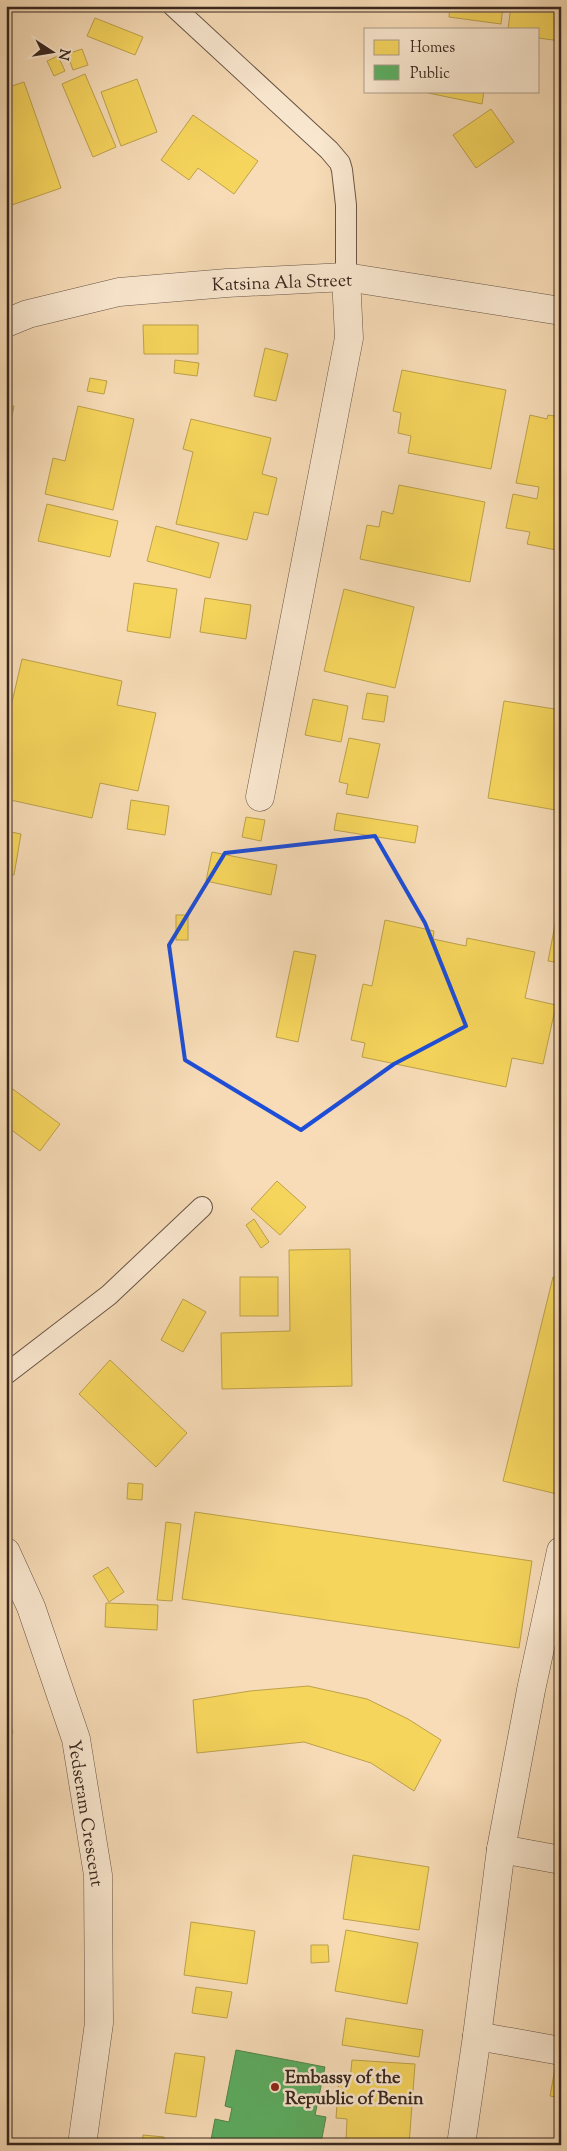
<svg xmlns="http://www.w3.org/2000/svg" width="567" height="2151" viewBox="0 0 567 2151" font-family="'Sorts Mill Goudy',serif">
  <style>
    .homes { fill: #f6d55c; stroke: #bda14a }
    .public { fill: #5aae61; stroke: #50864d }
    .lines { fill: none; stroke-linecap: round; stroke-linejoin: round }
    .service-casing { stroke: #685445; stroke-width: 22 }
    .minor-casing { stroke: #685445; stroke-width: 29 }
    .service { stroke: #fae8d0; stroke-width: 20 }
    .minor { stroke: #fae8d0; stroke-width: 28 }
    .marked { fill: none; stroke: #1d4ed8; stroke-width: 4; stroke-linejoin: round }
    .poi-dot { fill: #8f2418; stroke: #fae8d0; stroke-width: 2 }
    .labels { text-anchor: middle; stroke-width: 5; stroke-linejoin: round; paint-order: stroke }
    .street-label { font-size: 18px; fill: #38271f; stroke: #fae8d0 }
    .poi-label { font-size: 18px; font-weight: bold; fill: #38271f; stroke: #fae8d0; text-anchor: start }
  </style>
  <rect width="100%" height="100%" fill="#f7dcb7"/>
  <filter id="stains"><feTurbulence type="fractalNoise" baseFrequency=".004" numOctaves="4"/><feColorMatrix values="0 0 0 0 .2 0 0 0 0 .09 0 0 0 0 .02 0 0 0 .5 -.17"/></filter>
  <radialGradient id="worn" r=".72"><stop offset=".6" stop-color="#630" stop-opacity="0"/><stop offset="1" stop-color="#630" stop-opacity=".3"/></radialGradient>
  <g class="homes">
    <path d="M450,6H503L501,24L449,17Z"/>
    <path d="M511,6H561V41L538,38V29H508Z"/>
    <path d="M95,18L143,37L135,55L87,36Z"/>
    <path d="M82,49L88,65L73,70L67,54Z"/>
    <path d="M58,56L65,71L54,76L47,61Z"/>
    <path d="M85,74L116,147L93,157L62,84Z"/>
    <path d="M137,79L157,132L121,146L101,92Z"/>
    <path d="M24,82L61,188L6,207V88Z"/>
    <path d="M429,91H484L482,104L428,93Z"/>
    <path d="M491,109L514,142L476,168L453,135Z"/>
    <path d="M193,115L258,161L234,194L198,168L189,180L161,160Z"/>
    <path d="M143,325H198V354H144Z"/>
    <path d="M265,348L288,354L276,401L254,396Z"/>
    <path d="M175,360L199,363L197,376L174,373Z"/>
    <path d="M402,370L506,390L491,469L408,453L411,436L398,433L401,413L393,411Z"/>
    <path d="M90,378L107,381L104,394L87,391Z"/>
    <path d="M6,405L14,406L6,447Z"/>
    <path d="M78,406L134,419L113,510L45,494L53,458L65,461Z"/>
    <path d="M530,415L547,419L548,415L561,417V551L527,544L530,532L506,528L513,494L537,499L539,487L516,483Z"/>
    <path d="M191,419L271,438L262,474L277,478L268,515L254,512L247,540L176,524L193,452L183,449Z"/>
    <path d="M399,485L485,502L470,582L360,559L367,525L379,527L382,511L393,514Z"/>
    <path d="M47,504L118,521L110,557L38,541Z"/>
    <path d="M156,526L219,543L210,578L147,561Z"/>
    <path d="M134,583L177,589L170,638L127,631Z"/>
    <path d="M344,589L414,607L395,688L324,671Z"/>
    <path d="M205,598L251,605L246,639L200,632Z"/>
    <path d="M22,659L122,681L117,705L156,713L138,791L100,783L92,818L6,799V728Z"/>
    <path d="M367,693L388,696L384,722L362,719Z"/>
    <path d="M313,699L348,706L341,742L305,735Z"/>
    <path d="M504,701L561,710V811L488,798Z"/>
    <path d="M349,738L380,744L368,798L346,794L348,784L339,782Z"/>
    <path d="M131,800L169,806L165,835L127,829Z"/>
    <path d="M337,813L418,826L415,843L334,830Z"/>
    <path d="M246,817L265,820L261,841L242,837Z"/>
    <path d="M6,831L21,834L14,875L6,874Z"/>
    <path d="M212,852L277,865L271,895L206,881Z"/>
    <path d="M561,894V963L548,961Z"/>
    <rect x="176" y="915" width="12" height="25"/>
    <path d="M385,920L434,931L433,939L466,946L467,938L535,952L525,998L556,1005L543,1064L512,1058L506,1087L362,1057L365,1043L351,1040L363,984L372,986Z"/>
    <path d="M294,951L316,955L298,1042L276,1037Z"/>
    <path d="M6,1084L60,1124L40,1151L6,1126Z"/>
    <path d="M277,1181L306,1207L280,1235L251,1209Z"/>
    <path d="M254,1219L269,1242L261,1248L246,1225Z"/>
    <path d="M350,1249L352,1386L222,1389L221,1333L290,1331L289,1250Z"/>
    <rect x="240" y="1277" width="38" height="39"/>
    <path d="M553,1277L561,1279V1495L503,1481Z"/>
    <path d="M183,1299L206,1312L183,1352L161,1340Z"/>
    <path d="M110,1360L187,1433L156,1467L79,1394Z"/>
    <path d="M128,1483L143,1484L142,1500L127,1499Z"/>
    <path d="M195,1512L532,1561L519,1648L182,1599Z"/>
    <path d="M166,1522L181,1524L172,1601L157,1600Z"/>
    <path d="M108,1567L124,1592L109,1602L93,1576Z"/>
    <path d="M106,1603L158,1605L157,1630L105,1627Z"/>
    <path d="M308,1686L367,1699L408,1719L441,1740L414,1791L371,1763L304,1742L197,1753L193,1700L250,1691Z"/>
    <path d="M6,1707L13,1733L6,1735Z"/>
    <path d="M353,1855L429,1867L419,1930L343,1919Z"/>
    <path d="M191,1922L255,1931L247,1984L184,1975Z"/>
    <path d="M346,1930L418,1943L407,2004L335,1991Z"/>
    <path d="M311,1945H328L329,1962L311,1963Z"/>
    <path d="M196,1987L232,1992L227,2018L192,2013Z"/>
    <path d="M346,2018L423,2030L419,2057L342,2045Z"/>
    <path d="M175,2053L205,2057L196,2117L165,2113Z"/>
    <path d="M352,2060L415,2064L409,2145L346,2142L347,2119L336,2118L339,2079L350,2080Z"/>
    <path d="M556,2063L561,2064V2098L550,2096Z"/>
    <path d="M143,2135L164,2137L163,2145H142Z"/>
  </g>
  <path class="public" d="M236,2050L325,2067L315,2115L326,2117L321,2143L310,2142L309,2145H210L215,2119L229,2122L232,2108L225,2106Z"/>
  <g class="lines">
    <defs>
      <g id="service">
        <path d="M173,6L329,150L340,163L342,170L346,205V277"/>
        <path d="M6,1374L109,1295L202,1207"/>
      </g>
      <g id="minor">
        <path d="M6,323L28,314L119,292L227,283L346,277L561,311"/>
        <path d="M260,797L349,338L346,277"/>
        <path d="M6,1552L31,1607L76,1739L98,1875L99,2023L82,2145"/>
        <path d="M501,1849L531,1690L561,1551"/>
        <path d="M477,2036L561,2051"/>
        <path d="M461,2145L477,2036L501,1849L561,1860"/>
      </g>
    </defs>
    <use href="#service" class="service-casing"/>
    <use href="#minor" class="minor-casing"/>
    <use href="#service" class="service"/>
    <use href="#minor" class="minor"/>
  </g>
  <path class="marked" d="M375,836L425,923L466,1026L394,1064L301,1130L185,1060L169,945L225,853Z"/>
  <circle class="poi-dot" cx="275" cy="2087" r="5"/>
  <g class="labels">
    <g class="street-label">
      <text transform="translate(282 282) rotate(-2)" y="6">Katsina Ala Street</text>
      <text transform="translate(86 1813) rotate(81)" y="6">Yedseram Crescent</text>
    </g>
    <g class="poi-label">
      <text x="285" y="2083">Embassy of the<tspan x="285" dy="21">Republic of Benin</tspan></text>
    </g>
  </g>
  <rect width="567" height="2151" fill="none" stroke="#f7dcb7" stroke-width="25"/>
  <rect x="8" y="8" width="552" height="2136" fill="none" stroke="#38271f" stroke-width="2.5"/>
  <rect x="12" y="12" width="542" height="2126" fill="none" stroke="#38271f"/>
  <rect x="364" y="28" width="175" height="65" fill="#fae8d0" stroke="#ac9b89"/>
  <rect x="374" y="40" width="25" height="15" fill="#f6d55c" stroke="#ac9b89"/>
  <text x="410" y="52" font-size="15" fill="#38271f">Homes</text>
  <rect x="374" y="65" width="25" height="15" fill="#5aae61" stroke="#ac9b89"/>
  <text x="410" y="78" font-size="15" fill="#38271f">Public</text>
  <g transform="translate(52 52) rotate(102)" stroke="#fae8d0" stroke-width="4" paint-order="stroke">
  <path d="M0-4L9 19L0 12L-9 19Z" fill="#38271f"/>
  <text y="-8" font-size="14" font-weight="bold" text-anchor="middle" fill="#38271f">N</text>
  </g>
  <rect width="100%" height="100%" filter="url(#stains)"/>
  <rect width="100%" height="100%" fill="url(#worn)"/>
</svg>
